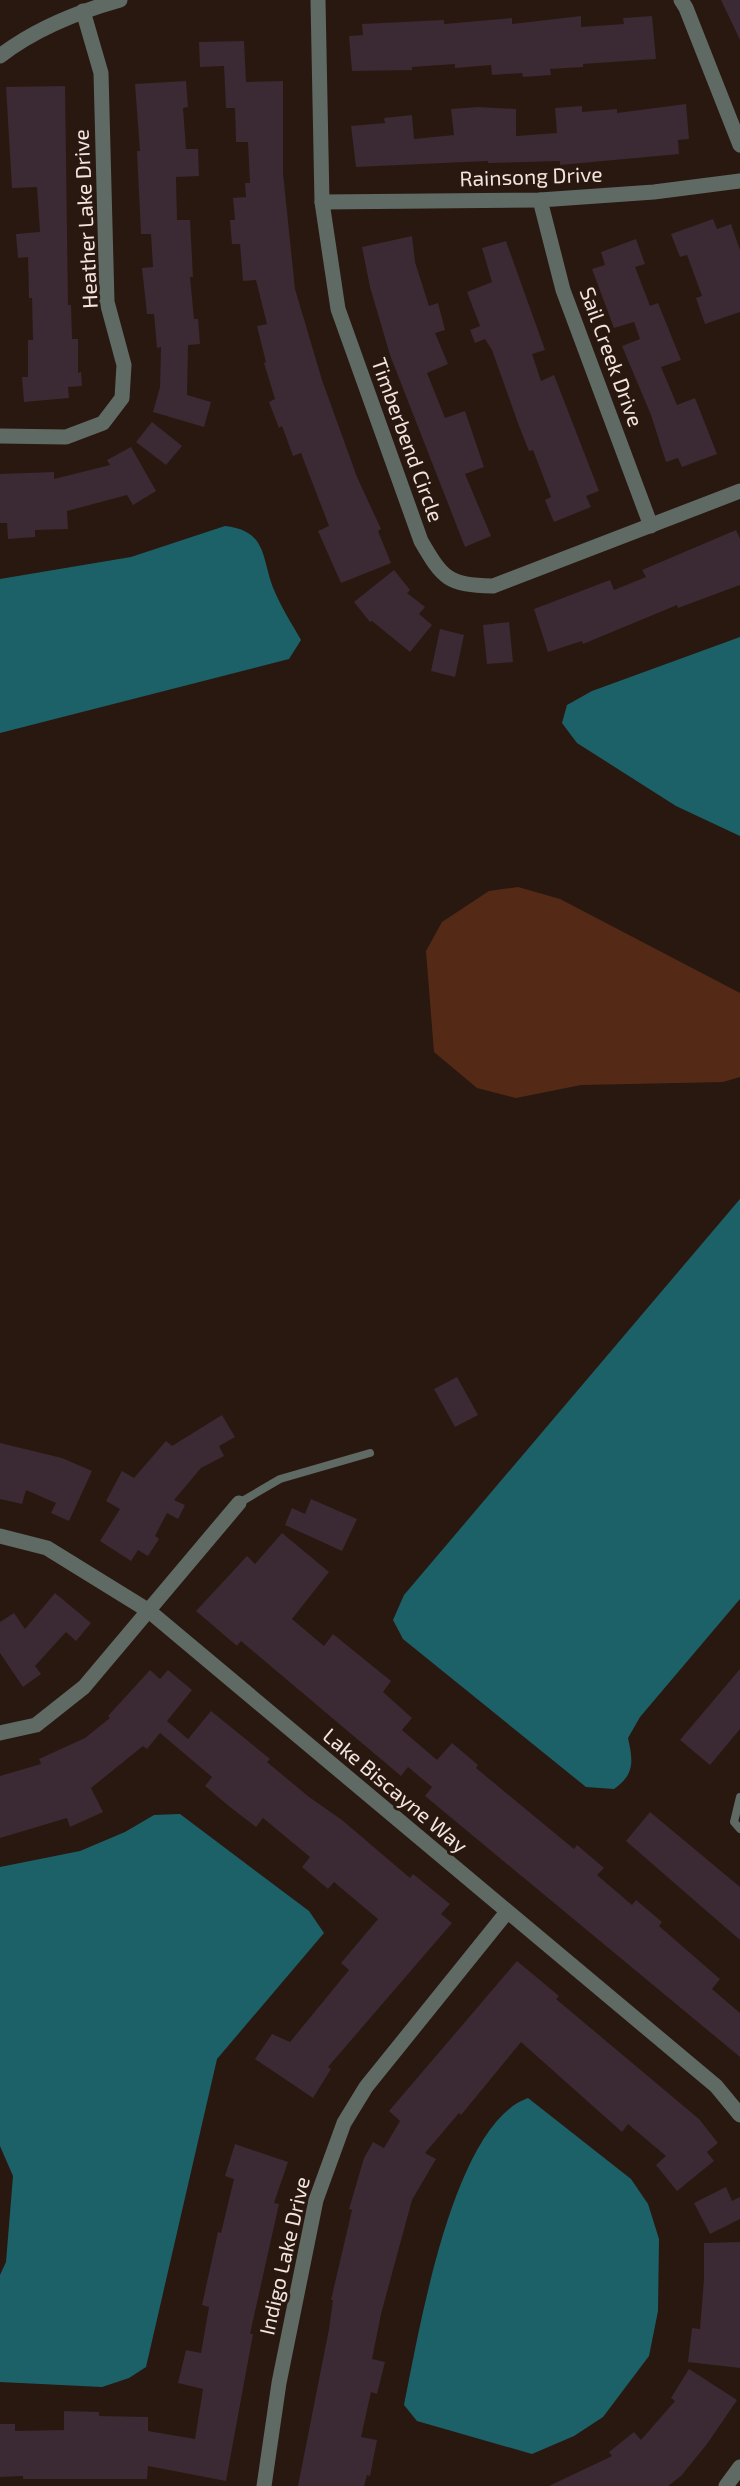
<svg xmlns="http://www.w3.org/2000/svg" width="740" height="2486" viewBox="0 0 740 2486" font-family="'Exo 2',sans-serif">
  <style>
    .green { fill: #542a17 }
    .water { fill: #1d6168 }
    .building { fill: #3b2933 }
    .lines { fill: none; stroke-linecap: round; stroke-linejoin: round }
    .lane { stroke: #5f6a65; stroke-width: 8 }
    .street { stroke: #5f6a65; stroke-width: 15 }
    .labels { text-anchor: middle; stroke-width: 6; stroke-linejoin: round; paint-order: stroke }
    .street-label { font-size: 21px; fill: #f2e5df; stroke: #291810 }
  </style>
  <rect width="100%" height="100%" fill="#291810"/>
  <path class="green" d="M518,887L560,899L740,993V1077L723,1082L581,1085L516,1098L477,1088L434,1052L426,951L442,922L489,891Z"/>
  <g class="water">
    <path d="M225,526C268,531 261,558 274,590C281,607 292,624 301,640L289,659L0,733V579L131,557Z"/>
    <path d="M740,637V836L676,806L577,743L562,723L567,705L592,691Z"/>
    <path d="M740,1199V1599L640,1717L628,1738C633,1761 635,1774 614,1789L586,1787L403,1639L393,1620L404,1595Z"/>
    <path d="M180,1814L309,1911L324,1933L217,2059L146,2367L129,2378L102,2387L0,2382V2275L6,2262L13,2176L0,2146V1867L80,1851L125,1832L154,1815Z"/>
    <path d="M528,2098L631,2179L648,2204L659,2239L658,2311L649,2356L603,2417L574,2436L532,2454L417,2421L404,2405C419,2333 452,2125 528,2098Z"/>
  </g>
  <g class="building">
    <path d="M721,0H740V40Z"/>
    <path d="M581,16V27L624,24L623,18L652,16L656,59L583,64V67L550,69L551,75L523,77L522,73L492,75L491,65L455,68V64L412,67V70L352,71L349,36L363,35L362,24L444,20V24L512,18V24Z"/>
    <path d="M244,41L246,82L283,81V173L295,289L322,380L357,477L381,529L378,531L391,563L341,583L318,531L329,526L301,453L293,456L282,426L279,428L269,402L275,399L264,363L266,362L257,326L267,324L256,280L243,281L240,244H232L230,220H235L233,198L246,197L245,183H250L248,142H236L235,108H226L224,66L200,67L199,42Z"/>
    <path d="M186,81L188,107L183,108L186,149H198L199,176L176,177L177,220H190L193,277H190L194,319H198L200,344L188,345L187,395L211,402L204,427L153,412L160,387L161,347L157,348L154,314H147L142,268L153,267L151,234H141L137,151H140L135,84Z"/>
    <path d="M65,86L68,305H71L72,339H78V373L81,372L82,386L68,387L69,398L24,402L22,377H28V340H33L32,298H29L28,257L18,258L16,234L40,232L37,187L12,188L6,87Z"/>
    <path d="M686,104L689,139L678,140L679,154L560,165V161L488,163V161L356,167L351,126L385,123L384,118L412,115L414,139L454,135L451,109L478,107L516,109V136L557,133L555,108L582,106V112L617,109V113Z"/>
    <path d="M713,219L717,229L731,224L740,250V312L705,324L696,298L702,296L687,255L680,257L671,234Z"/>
    <path d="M412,236L415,262L429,306L438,303L445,330L435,333L448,364L427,373L445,418L465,411L484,467L465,474L491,536L465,547L390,355L370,287L362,247Z"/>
    <path d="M636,239L645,264L635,267L650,306L658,303L681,360L661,367L677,405L695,398L717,454L682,467L678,458L666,462L651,415L622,346L640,339L634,322L614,328L592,269L605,265L601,252Z"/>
    <path d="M506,241L545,350L532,354L541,381L554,375L599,491L586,496L591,507L554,522L545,500L551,497L533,450L529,451L519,426L492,350L485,339L475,343L470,330L480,326L467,292L492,282L482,248Z"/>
    <path d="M152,422L182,446L166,465L136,442Z"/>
    <path d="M131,447L156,491L133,505L127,495L67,511L68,529L35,530V537L8,539L7,523H0V474L54,472V479L110,465L107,460Z"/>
    <path d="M736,530L740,539V585L678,608L677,605L583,644L582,641L548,652L534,609L610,580L614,590L646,577L642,570Z"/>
    <path d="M394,570L410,590L407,593L425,607L419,614L432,625L410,652L372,621L370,622L354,602Z"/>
    <path d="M509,622L513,662L487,664L483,625Z"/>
    <path d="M440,629L464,635L455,677L431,671Z"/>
    <path d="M457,1377L478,1415L455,1427L434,1389Z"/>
    <path d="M222,1415L235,1437L219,1446L224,1456L201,1468L174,1500L185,1505L178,1519L167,1513L155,1536L159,1539L148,1556L138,1550L131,1561L100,1541L120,1509L106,1501L122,1471L134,1478L166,1441L172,1446Z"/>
    <path d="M0,1443L62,1458L92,1471L69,1521L51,1513L56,1503L26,1490L22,1504L0,1499Z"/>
    <path d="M311,1499L357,1519L342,1551L285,1525L292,1508L305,1514Z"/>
    <path d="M282,1533L329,1572L292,1619L324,1646L333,1634L391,1681L383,1692L412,1718L402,1730L437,1760L452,1743L478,1765L476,1768L511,1797L574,1849L577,1845L604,1868L597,1875L632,1905L636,1900L662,1922L659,1926L720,1979L712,1989L740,2013V2057L425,1796L432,1787L408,1767L401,1776L241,1641L237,1646L196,1611L247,1556L255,1564Z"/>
    <path d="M55,1593L91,1623L76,1641L66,1632L35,1666L41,1674L23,1687L0,1653V1622L14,1613L25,1629Z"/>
    <path d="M740,1669V1729L710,1765L680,1740Z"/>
    <path d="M150,1670L160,1679L168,1670L192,1690L167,1721L188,1739L211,1711L270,1759L267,1762L309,1797L342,1820L410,1878L413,1874L450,1904L441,1914L452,1923L328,2067L331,2069L313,2098L255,2059L272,2034L290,2042L349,1970L341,1963L378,1919L334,1882L328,1889L302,1867L310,1857L263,1818L256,1827L230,1807L205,1786L212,1777L160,1733L147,1749L143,1746L91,1788L103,1812L70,1827L67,1818L0,1838V1776L41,1764L39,1759L85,1738L110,1718L108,1716Z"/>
    <path d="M650,1812L740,1887V1940L626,1841Z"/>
    <path d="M517,1961L559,1996L556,1999L699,2119L718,2143L707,2152L714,2161L677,2191L656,2165L666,2156L628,2124L622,2132L521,2042L461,2115L459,2113L425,2153L436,2159L412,2200L381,2314L372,2359L385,2362L377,2394L371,2392L361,2437L377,2440L370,2476L367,2475L364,2486H298L329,2329L333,2300H331L352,2210L349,2209L364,2158L373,2142L384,2148L400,2121L389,2111Z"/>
    <path d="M235,2144L288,2162L274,2203L279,2204L250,2334H253L226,2481L148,2466L147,2479H23V2476L0,2477V2424H15V2431L64,2430V2411L99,2412V2416L148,2417V2431L195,2439L203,2389L178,2383L186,2350L201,2353L209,2307L202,2305L218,2232L221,2233L234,2179L225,2176Z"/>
    <path d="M726,2187L732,2201L740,2197V2219L710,2234L694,2203Z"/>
    <path d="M740,2242V2368L688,2362L692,2328L700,2329L704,2279V2243Z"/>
    <path d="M689,2369L737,2400L707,2444L681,2476L668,2486H549L612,2456L609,2452L634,2432L641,2440L675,2401L671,2398Z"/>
  </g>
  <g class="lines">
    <g class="lane">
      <path d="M239,1503L280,1479L370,1453"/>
      <path d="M740,1797L734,1822L740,1829"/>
    </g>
    <g class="street">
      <path d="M318,0L322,202L338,309L421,541C443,579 448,585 493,586L740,491"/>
      <path d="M681,0L686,8L740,145"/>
      <path d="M0,56C35,29 77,12 120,0"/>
      <path d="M540,200L563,290L651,526"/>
      <path d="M322,202L540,200L654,192L740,181"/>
      <path d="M0,436L66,437L103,423L122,398L124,365L107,302L101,73L83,11"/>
      <path d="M0,1536L47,1548L149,1611L716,2086L740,2115"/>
      <path d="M0,1733L36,1725L84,1687L239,1503"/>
      <path d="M264,2486L279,2383L316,2200L344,2123L366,2087L507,1912"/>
      <path d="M726,2486L740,2467"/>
    </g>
  </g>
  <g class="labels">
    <g class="street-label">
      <text transform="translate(531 177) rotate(-2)" y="7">Rainsong Drive</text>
      <text transform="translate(86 219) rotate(-93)" y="7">Heather Lake Drive</text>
      <text transform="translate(611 357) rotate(70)" y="7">Sail Creek Drive</text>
      <text transform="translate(407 440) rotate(70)" y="7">Timberbend Circle</text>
      <text transform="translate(395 1791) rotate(40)" y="7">Lake Biscayne Way</text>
      <text transform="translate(285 2256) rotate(-77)" y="7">Indigo Lake Drive</text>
    </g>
  </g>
</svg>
